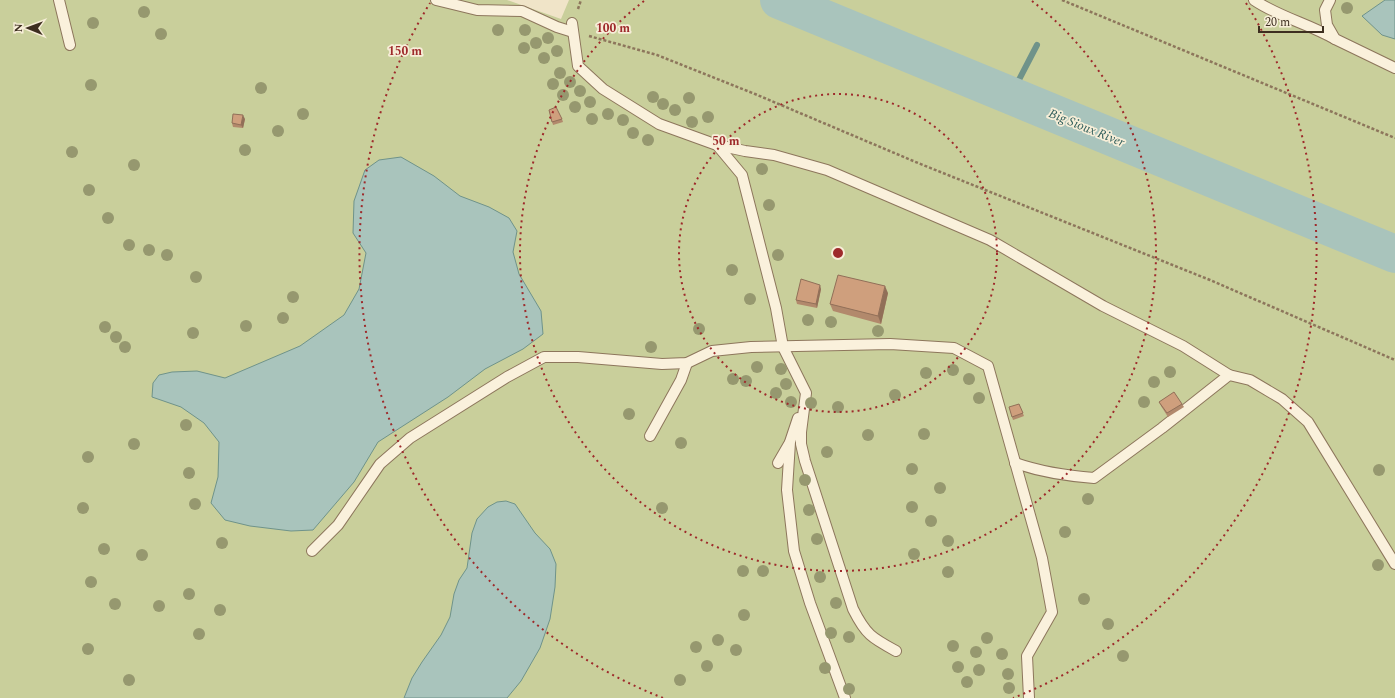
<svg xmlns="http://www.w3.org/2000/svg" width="1395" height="698" viewBox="0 0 1395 698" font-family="Spectral,serif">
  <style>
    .green { fill: #c9cf9b }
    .water { fill: #a9c4bc; stroke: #6f938a }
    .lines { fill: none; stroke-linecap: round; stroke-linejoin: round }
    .stream { stroke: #6f938a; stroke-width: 6 }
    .river { stroke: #a9c4bc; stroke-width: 38 }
    .service-casing { stroke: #8d765c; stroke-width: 12 }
    .path { stroke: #8d765c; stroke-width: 2.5; stroke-dasharray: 3 2; stroke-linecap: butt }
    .service { stroke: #faf1dc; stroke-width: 10 }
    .tree { fill: #96986f }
    .wall { fill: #b2896c }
    .shaded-wall { fill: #916f58 }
    .building { fill: #cf9f7d; stroke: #916f58 }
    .ring { fill: none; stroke: #9e2a2b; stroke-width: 2; stroke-dasharray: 2 4 }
    .labels { text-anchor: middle; stroke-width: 3.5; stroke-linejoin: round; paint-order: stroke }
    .water-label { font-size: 13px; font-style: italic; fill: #2f5d5a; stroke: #f7eed8 }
    .centre { fill: #9e2a2b; stroke: #f7eed8; stroke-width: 2 }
    .ring-label { font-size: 12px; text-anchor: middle; font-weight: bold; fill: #9e2a2b; stroke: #f7eed8; stroke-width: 3.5; stroke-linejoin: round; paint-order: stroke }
  </style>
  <rect width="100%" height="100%" fill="#f0e4c8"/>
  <path class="green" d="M0,0H507L561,19L569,0H1395V698H0Z"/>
  <g class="water">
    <path d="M1385,0H1395V39L1382,35L1362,16Z"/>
    <path d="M401,157L434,176L460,196L489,207L509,218L517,231L513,252L519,274L541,311L543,334L523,349L485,369L448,397L378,442L354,482L313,530L291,531L250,526L225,520L211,503L218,477L219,442L204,423L181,407L152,397L153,383L159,375L172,372L197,371L225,378L300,346L344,315L359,289L366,253L353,233L354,201L365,170L379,160Z"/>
    <path d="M506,501L515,504L535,533L550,549L556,564L555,587L550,619L540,648L521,681L507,698H404L412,678L422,662L441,635L450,617L454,594L459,580L467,568L472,533L477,519L488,507L497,502Z"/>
  </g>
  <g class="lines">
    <path class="stream" d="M1011,95L1037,45"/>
    <path class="river" d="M779,0L1395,254"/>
    <defs>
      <g id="service">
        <path d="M59,0L70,45"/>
        <path d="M436,0L477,10L522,11L557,27L573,32"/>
        <path d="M1254,0C1279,17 1309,24 1335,39"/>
        <path d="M1330,0L1325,10L1327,25L1335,39L1395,68"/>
        <path d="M572,23L578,66L603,89L659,124L717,145L742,175L776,308L783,347L806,393L801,432V444L805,461L853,609C866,635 872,638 896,651"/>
        <path d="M717,145L745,151L774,155L827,170L990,240L1103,306L1183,346L1229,375"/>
        <path d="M798,418L790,442L787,490L794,551L810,603L845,698"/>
        <path d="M650,436L681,380L687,363"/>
        <path d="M778,463L789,444"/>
        <path d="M1015,463C1041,472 1067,476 1094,478L1162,428L1229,375L1250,380L1282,399L1308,422L1395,564"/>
        <path d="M312,551L338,525L380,464L410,438L507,377L544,357H578L662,364L687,363L712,351L751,347L890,344L954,348L988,366L1042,558L1052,612L1027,656L1029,698"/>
      </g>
    </defs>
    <use href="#service" class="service-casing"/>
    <g class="path">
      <path d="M1062,0L1395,138"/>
      <path d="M578,9L581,0"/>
      <path d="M589,36L657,55L755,94L918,163L1210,280L1395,360"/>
    </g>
    <use href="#service" class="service"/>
  </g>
  <g class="tree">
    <circle cx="1347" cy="8" r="6"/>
    <circle cx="144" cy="12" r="6"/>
    <circle cx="93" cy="23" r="6"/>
    <circle cx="498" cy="30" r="6"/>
    <circle cx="525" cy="30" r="6"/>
    <circle cx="161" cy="34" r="6"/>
    <circle cx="548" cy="38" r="6"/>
    <circle cx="536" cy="43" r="6"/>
    <circle cx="524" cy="48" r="6"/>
    <circle cx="557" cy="51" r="6"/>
    <circle cx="544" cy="58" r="6"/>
    <circle cx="560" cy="73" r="6"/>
    <circle cx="570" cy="82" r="6"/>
    <circle cx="553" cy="84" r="6"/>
    <circle cx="91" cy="85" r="6"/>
    <circle cx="261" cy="88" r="6"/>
    <circle cx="580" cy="91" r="6"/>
    <circle cx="563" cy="95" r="6"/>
    <circle cx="653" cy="97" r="6"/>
    <circle cx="689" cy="98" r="6"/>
    <circle cx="590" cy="102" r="6"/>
    <circle cx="663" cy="104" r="6"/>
    <circle cx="575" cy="107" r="6"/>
    <circle cx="675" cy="110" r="6"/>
    <circle cx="303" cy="114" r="6"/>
    <circle cx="608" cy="114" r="6"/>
    <circle cx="708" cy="117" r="6"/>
    <circle cx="592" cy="119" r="6"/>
    <circle cx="623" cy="120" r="6"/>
    <circle cx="692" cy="122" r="6"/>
    <circle cx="278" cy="131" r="6"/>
    <circle cx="633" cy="133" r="6"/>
    <circle cx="648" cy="140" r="6"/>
    <circle cx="245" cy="150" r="6"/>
    <circle cx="72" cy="152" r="6"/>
    <circle cx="134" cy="165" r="6"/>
    <circle cx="762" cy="169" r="6"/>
    <circle cx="89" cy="190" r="6"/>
    <circle cx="769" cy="205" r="6"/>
    <circle cx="108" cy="218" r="6"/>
    <circle cx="129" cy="245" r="6"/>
    <circle cx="149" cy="250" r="6"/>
    <circle cx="167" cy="255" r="6"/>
    <circle cx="778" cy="255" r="6"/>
    <circle cx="732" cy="270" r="6"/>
    <circle cx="196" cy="277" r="6"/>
    <circle cx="293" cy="297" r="6"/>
    <circle cx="750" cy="299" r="6"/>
    <circle cx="283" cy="318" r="6"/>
    <circle cx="808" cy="320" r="6"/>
    <circle cx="831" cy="322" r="6"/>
    <circle cx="246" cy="326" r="6"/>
    <circle cx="105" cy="327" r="6"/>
    <circle cx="699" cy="329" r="6"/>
    <circle cx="878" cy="331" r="6"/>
    <circle cx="193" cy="333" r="6"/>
    <circle cx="116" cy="337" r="6"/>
    <circle cx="125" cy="347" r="6"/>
    <circle cx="651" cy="347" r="6"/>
    <circle cx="757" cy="367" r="6"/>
    <circle cx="781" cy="369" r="6"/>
    <circle cx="953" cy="370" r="6"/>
    <circle cx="1170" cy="372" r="6"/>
    <circle cx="926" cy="373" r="6"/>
    <circle cx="733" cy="379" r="6"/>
    <circle cx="969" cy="379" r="6"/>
    <circle cx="746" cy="381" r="6"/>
    <circle cx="1154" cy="382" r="6"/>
    <circle cx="786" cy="384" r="6"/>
    <circle cx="776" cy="393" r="6"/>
    <circle cx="895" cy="395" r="6"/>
    <circle cx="979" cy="398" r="6"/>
    <circle cx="791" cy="402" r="6"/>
    <circle cx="1144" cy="402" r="6"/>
    <circle cx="811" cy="403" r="6"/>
    <circle cx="838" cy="407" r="6"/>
    <circle cx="629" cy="414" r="6"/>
    <circle cx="186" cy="425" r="6"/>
    <circle cx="924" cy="434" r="6"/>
    <circle cx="868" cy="435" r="6"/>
    <circle cx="681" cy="443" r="6"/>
    <circle cx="134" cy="444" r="6"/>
    <circle cx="827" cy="452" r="6"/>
    <circle cx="88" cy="457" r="6"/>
    <circle cx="912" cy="469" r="6"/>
    <circle cx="1379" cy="470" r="6"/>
    <circle cx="189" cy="473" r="6"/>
    <circle cx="805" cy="480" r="6"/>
    <circle cx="940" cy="488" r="6"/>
    <circle cx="1088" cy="499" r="6"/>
    <circle cx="195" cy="504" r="6"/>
    <circle cx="912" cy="507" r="6"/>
    <circle cx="83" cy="508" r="6"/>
    <circle cx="662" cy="508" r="6"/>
    <circle cx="809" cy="510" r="6"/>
    <circle cx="931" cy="521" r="6"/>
    <circle cx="1065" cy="532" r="6"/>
    <circle cx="817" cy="539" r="6"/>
    <circle cx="948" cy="541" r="6"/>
    <circle cx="222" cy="543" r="6"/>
    <circle cx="104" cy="549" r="6"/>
    <circle cx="914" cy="554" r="6"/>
    <circle cx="142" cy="555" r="6"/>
    <circle cx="1378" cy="565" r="6"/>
    <circle cx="743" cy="571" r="6"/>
    <circle cx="763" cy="571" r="6"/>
    <circle cx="948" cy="572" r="6"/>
    <circle cx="820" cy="577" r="6"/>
    <circle cx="91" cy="582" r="6"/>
    <circle cx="189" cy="594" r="6"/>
    <circle cx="1084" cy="599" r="6"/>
    <circle cx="836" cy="603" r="6"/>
    <circle cx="115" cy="604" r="6"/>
    <circle cx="159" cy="606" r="6"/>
    <circle cx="220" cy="610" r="6"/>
    <circle cx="744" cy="615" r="6"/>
    <circle cx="1108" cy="624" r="6"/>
    <circle cx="831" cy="633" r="6"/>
    <circle cx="199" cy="634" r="6"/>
    <circle cx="849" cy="637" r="6"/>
    <circle cx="987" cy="638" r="6"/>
    <circle cx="718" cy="640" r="6"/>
    <circle cx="953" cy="646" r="6"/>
    <circle cx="696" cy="647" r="6"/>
    <circle cx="88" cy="649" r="6"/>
    <circle cx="736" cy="650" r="6"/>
    <circle cx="976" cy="652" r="6"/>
    <circle cx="1002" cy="654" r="6"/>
    <circle cx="1123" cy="656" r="6"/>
    <circle cx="707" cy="666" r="6"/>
    <circle cx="958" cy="667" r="6"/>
    <circle cx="825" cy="668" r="6"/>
    <circle cx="979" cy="670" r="6"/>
    <circle cx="1008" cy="674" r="6"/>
    <circle cx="129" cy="680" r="6"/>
    <circle cx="680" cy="680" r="6"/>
    <circle cx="967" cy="682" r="6"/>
    <circle cx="1009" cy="688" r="6"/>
    <circle cx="849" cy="689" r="6"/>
  </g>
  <g class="wall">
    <path d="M549,110L562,119L563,122L553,125Z"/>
    <path d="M245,119L243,128L233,127L232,123Z"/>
    <path d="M821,289L817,308L797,304L796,300Z"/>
    <path d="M888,293L881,324L833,311L830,304Z"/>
    <path d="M1159,402L1182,404L1184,407L1168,417L1161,406Z"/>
    <path d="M1019,404L1024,416L1013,420L1012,417Z"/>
  </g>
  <g class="shaded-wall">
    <path d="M243,115L245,119L243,128L241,125Z"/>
    <path d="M820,285L821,289L817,308L816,304Z"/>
    <path d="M885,286L888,293L881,324L878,316Z"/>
  </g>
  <g class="building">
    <path d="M556,107L562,119L552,122L549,110Z"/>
    <path d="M233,114L243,115L241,125L232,123Z"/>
    <path d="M838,275L885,286L878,316L830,304Z"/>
    <path d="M801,279L820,285L816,304L796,300Z"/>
    <path d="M1174,392L1182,404L1167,413L1159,402Z"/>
    <path d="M1019,404L1023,413L1012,417L1009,407Z"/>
  </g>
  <g class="ring">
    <circle cx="838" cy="253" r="159"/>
    <path d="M1032 1A318 318 0 1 1 644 1"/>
    <path d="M663 698A478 478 0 0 1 430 3M1246 3A478 478 0 0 1 1013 698"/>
  </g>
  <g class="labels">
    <g class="water-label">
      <text transform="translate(1087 127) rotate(22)" y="5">Big Sioux River</text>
    </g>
  </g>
  <circle cx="838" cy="253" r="6" class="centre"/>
  <g class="ring-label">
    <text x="613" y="32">100 m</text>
    <text x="405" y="55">150 m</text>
    <text x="726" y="145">50 m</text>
  </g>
  <g transform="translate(28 28) rotate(271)" stroke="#f7eed8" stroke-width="3" paint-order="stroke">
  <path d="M0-3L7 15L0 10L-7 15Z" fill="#3d2e20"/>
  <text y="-6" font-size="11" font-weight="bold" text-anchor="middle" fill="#3d2e20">N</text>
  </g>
  <path d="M1259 26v6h64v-6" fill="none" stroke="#3d2e20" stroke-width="2"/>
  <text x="1265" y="26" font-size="12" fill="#3d2e20" stroke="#f7eed8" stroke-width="3" paint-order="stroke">20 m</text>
</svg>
